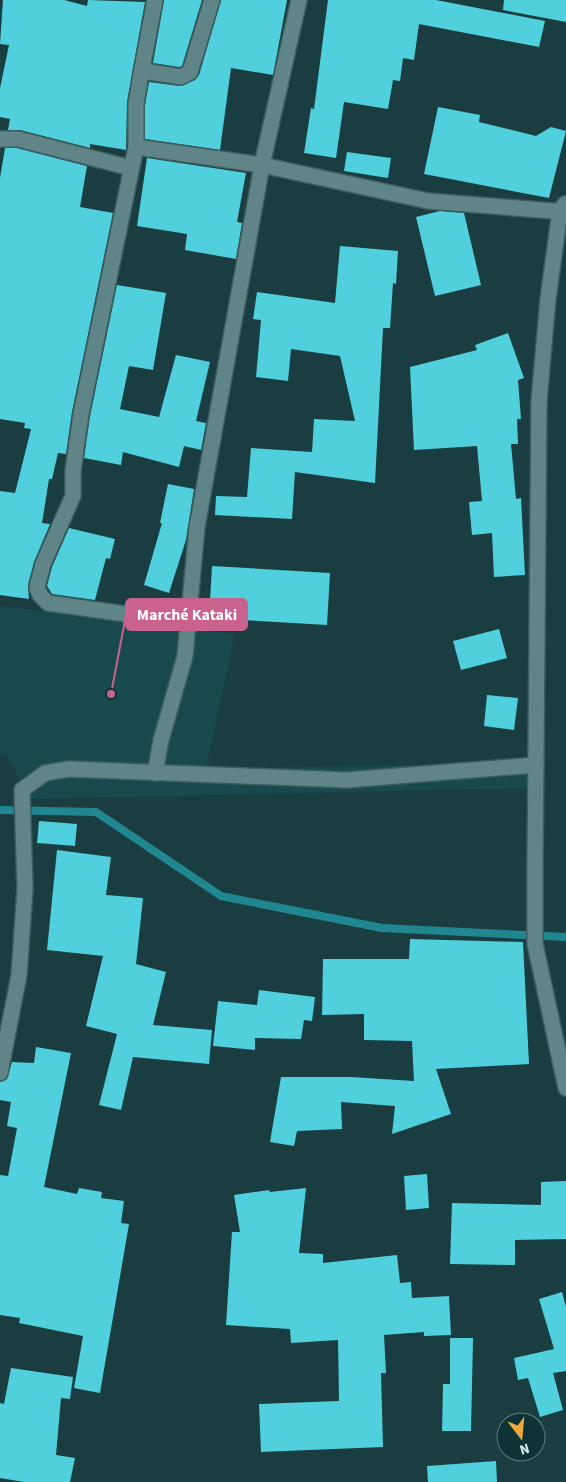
<svg xmlns="http://www.w3.org/2000/svg" width="566" height="1482" viewBox="0 0 566 1482" font-family="'Source Sans 3',sans-serif">
  <style>
    .built { fill: #18494e }
    .lines { fill: none; stroke-linecap: round; stroke-linejoin: round }
    .stream { stroke: #208791; stroke-width: 8 }
    .building { fill: #4fd0dc }
    .street-casing { stroke: #3c5c5f; stroke-width: 18 }
    .street { stroke: #608589; stroke-width: 15 }
    .leader { fill: none; stroke: #ca628e; stroke-width: 2 }
    .callout-dot { fill: #ca628e; stroke: #0d3337; stroke-width: 2 }
    .callout { fill: #ca628e; stroke: #ca628e; stroke-width: 2 }
    .callout-label { font-size: 16px; text-anchor: middle; font-weight: bold; fill: #fff }
  </style>
  <rect width="100%" height="100%" fill="#193d41"/>
  <path class="built" d="M0,606L235,634L206,769L526,763L528,788L30,799L6,755H0Z"/>
  <g class="lines">
    <path class="stream" d="M0,810L96,812L221,896L382,928L566,937"/>
  </g>
  <g class="building">
    <path d="M3,0H64L87,6L88,0L145,2L127,102L126,150L90,144V148L20,130H8L10,119L0,117V88L9,45L0,44Z"/>
    <path d="M164,0H202L182,66L179,67L153,63Z"/>
    <path d="M221,0H287L273,75L231,68L220,150L145,139V105L149,82L180,86L195,80L199,75Z"/>
    <path d="M328,0H436L545,21L539,47L419,24L414,60L403,58L400,81L393,80L388,109L344,102L336,158L304,153L311,108L314,109Z"/>
    <path d="M504,0H566V22L503,10Z"/>
    <path d="M438,107L480,115L479,122L536,136L551,127L566,131L549,198L424,174Z"/>
    <path d="M5,148H17L87,166L80,207L113,213L72,412L66,454L58,453L52,479H49L42,523L50,524L34,562L28,585L29,599L0,595V491L15,493L31,429L24,428L25,423L0,419V178Z"/>
    <path d="M347,152L391,158L388,178L344,171Z"/>
    <path d="M147,158L246,173L237,222L242,223L236,259L185,250L187,234L137,226Z"/>
    <path d="M440,211L464,213L481,285L435,296L416,217Z"/>
    <path d="M340,246L398,251L396,284L393,283L390,328H383L375,483L295,472L292,519L215,515L216,496L247,497L251,448L312,452L314,419L355,421L340,356L291,349L288,381L256,377L261,320L253,319L257,292L335,303Z"/>
    <path d="M117,285L166,293L153,370L129,366L120,409L159,417L176,355L210,362L196,421L206,423L201,450L184,446L179,467L123,452L121,465L84,458L90,416Z"/>
    <path d="M508,333L524,378L518,380L521,419H517L518,444H511L516,499L521,498L525,575L494,577L492,533L472,535L469,502L482,501L477,446L414,450L410,367L477,350L475,345Z"/>
    <path d="M168,484L194,489L186,540L169,593L144,585L162,523H160Z"/>
    <path d="M69,528L115,539L110,559L106,558L95,600L52,594L47,586L52,567Z"/>
    <path d="M212,566L330,573L327,625L209,618Z"/>
    <path d="M499,629L507,658L461,670L453,641Z"/>
    <path d="M487,695L518,698L514,730L484,726Z"/>
    <path d="M39,821L77,824L75,846L37,843Z"/>
    <path d="M57,850L111,857L106,895L143,898L136,964L166,972L153,1025L212,1030L209,1064L133,1057L121,1110L99,1105L117,1034L86,1026L103,956L47,950Z"/>
    <path d="M410,939L523,942L529,1064L436,1069L451,1114L392,1134L395,1106L341,1102L342,1129L297,1131L294,1146L270,1142L281,1077H351L414,1081L412,1041L364,1040V1014L322,1015L323,959H409Z"/>
    <path d="M259,990L315,997L312,1021L304,1020L301,1039L255,1038V1050L213,1046L218,1001L257,1005Z"/>
    <path d="M36,1047L71,1053L44,1187L77,1194L79,1188L102,1192L101,1198L124,1201L121,1223L129,1224L100,1393L74,1388L83,1336L19,1323L20,1318L0,1315V1175L8,1176L17,1128L7,1126L11,1102L0,1100V1082L7,1079L12,1062L34,1063Z"/>
    <path d="M427,1174L429,1208L406,1210L404,1176Z"/>
    <path d="M566,1181V1239L515,1240V1265L450,1264L452,1203L541,1205V1182Z"/>
    <path d="M306,1188L299,1253L323,1254V1263L397,1255L400,1283L411,1282L412,1298L449,1296L451,1335L424,1336V1332L384,1335L386,1373H381L383,1447L261,1452L259,1404L339,1401L338,1340L291,1343L290,1329L226,1325L232,1232H240L234,1195L269,1190L270,1192Z"/>
    <path d="M562,1292L566,1307V1371L553,1373L563,1410L540,1417L528,1378L518,1380L514,1358L554,1349L539,1299Z"/>
    <path d="M450,1338H473L471,1431H442L443,1384H450Z"/>
    <path d="M11,1368L73,1377L70,1399L61,1398L56,1455L75,1458L70,1482H24L0,1478V1403L4,1404Z"/>
    <path d="M496,1461L497,1482H428L427,1466Z"/>
  </g>
  <g class="lines">
    <defs>
      <g id="street">
        <path d="M141,74L155,0"/>
        <path d="M0,139H18L131,168"/>
        <path d="M136,147V104L141,74L150,72L181,77L190,72L212,0"/>
        <path d="M565,204L560,211L548,299L539,401L535,869V944L566,1088"/>
        <path d="M189,623L48,603L40,595L37,587L43,564L73,496V471L81,414L136,147L262,165L428,201L566,212"/>
        <path d="M155,773L161,740L185,656L197,527L262,165L299,0"/>
        <path d="M0,1073L19,975L25,889L22,790L45,773L69,769L347,780L536,765"/>
      </g>
    </defs>
    <use href="#street" class="street-casing"/>
    <use href="#street" class="street"/>
  </g>
  <path class="leader" d="M111 694L126 615"/>
  <circle class="callout-dot" cx="111" cy="694" r="5"/>
  <rect class="callout" x="126" y="599" width="121" height="31" rx="5"/>
  <g class="callout-label">
    <text x="187" y="620">Marché Kataki</text>
  </g>
  <g transform="translate(521 1437) rotate(164)"><circle r="24" fill="#0d3337" stroke="#5e7d80"/>
  <path d="M0-4L9 19L0 12L-9 19Z" fill="#eda83b"/>
  <text y="-8" font-size="14" font-weight="bold" text-anchor="middle" fill="#d8ecee">N</text>
  </g>
</svg>
